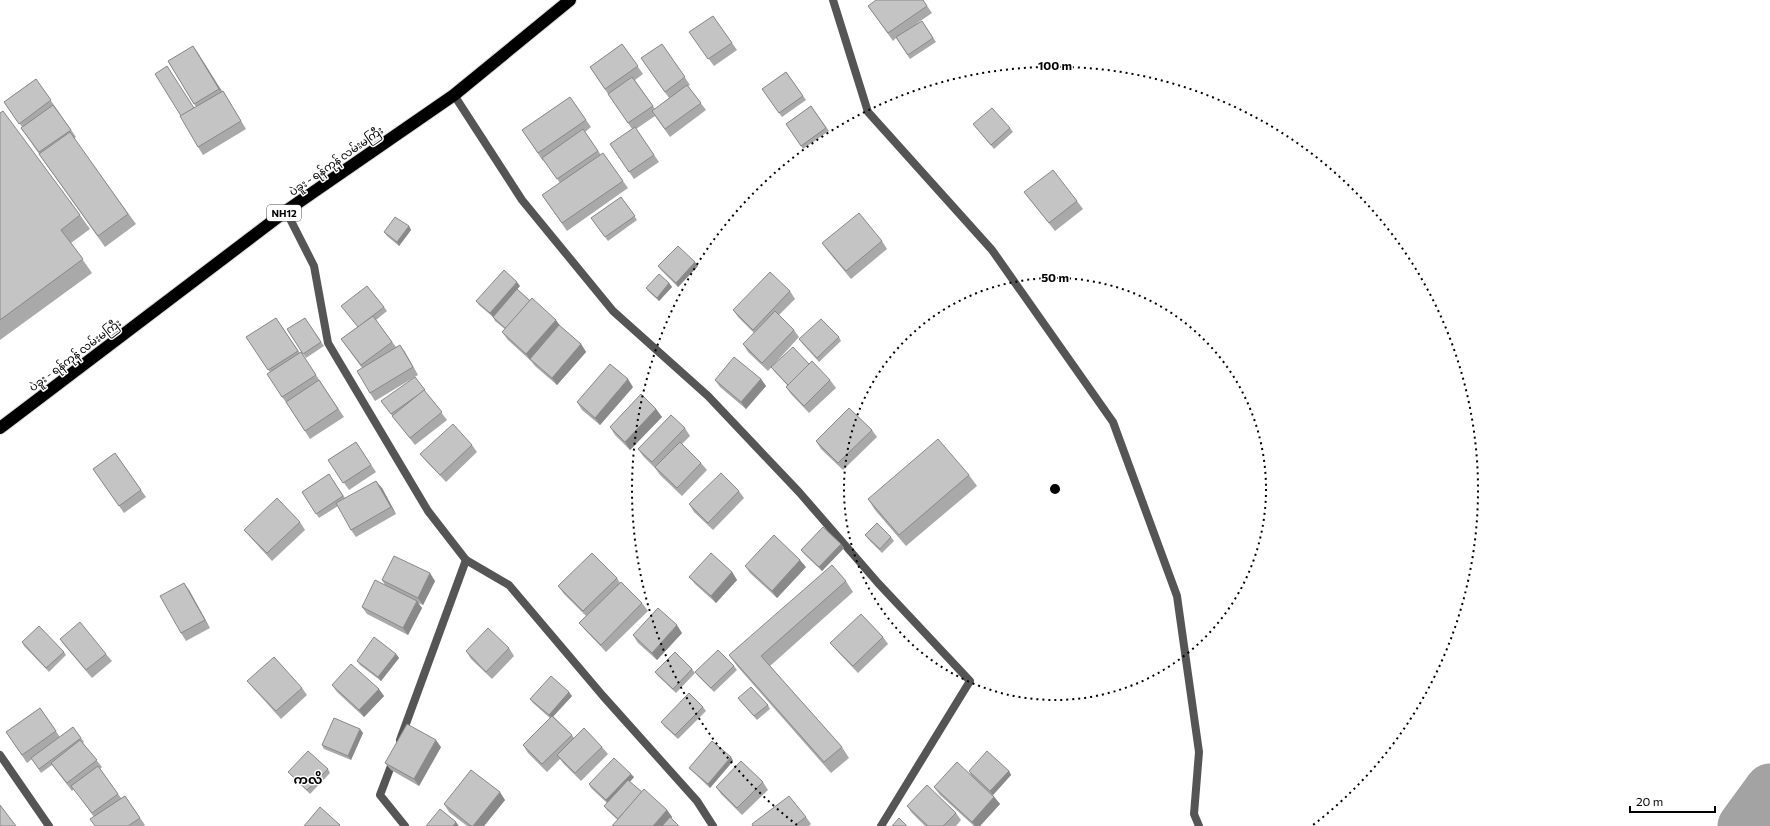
<svg xmlns="http://www.w3.org/2000/svg" width="1770" height="826" viewBox="0 0 1770 826" font-family="Commissioner,'Noto Sans Myanmar',sans-serif">
  <style>
    .lines { fill: none; stroke-linecap: round; stroke-linejoin: round }
    .river { stroke: #a3a3a3; stroke-width: 51 }
    .highway-casing { stroke: #dbdbdb; stroke-width: 14 }
    .street { stroke: #555; stroke-width: 8 }
    .highway { stroke: #000; stroke-width: 12 }
    .wall { fill: #a9a9a9 }
    .shaded-wall { fill: #898989 }
    .building { fill: #c4c4c4; stroke: #898989 }
    .ring { fill: none; stroke: #000; stroke-width: 2; stroke-dasharray: 2 4 }
    .labels { text-anchor: middle; stroke-width: 3; stroke-linejoin: round; paint-order: stroke }
    .shield { fill: #fff; stroke: #4c4c4c; stroke-width: 1 }
    .shield-label { font-size: 10px; font-weight: bold; fill: #000 }
    .street-label { font-size: 11px; fill: #000; stroke: #fff }
    .quarter-label { font-size: 13px; font-weight: bold; fill: #000; stroke: #fff }
    .centre { fill: #000; stroke: #fff; stroke-width: 2 }
    .ring-label { font-size: 12px; text-anchor: middle; font-weight: bold; fill: #000; stroke: #fff; stroke-width: 3; stroke-linejoin: round; paint-order: stroke }
  </style>
  <rect width="100%" height="100%" fill="#fff"/>
  <g class="lines">
    <path class="river" d="M1743,826L1770,789"/>
    <defs>
      <path id="highway" d="M0,428L286,211L454,95L570,0"/>
    </defs>
    <use href="#highway" class="highway-casing"/>
    <g class="street">
      <path d="M833,0L868,112L992,250L1113,422L1177,596L1199,752L1194,814L1199,826"/>
      <path d="M454,95L522,200L613,311L708,396L799,492L878,583L970,681L881,826"/>
      <path d="M286,211L314,266L328,343L428,511L466,560L509,585L603,696L697,801L713,826"/>
      <path d="M400,740L466,560"/>
      <path d="M0,755L49,826"/>
      <path d="M394,758L380,795L405,826"/>
    </g>
    <use href="#highway" class="highway"/>
  </g>
  <g class="wall">
    <path d="M923,0L932,13L916,24L922,21L936,42L910,59L896,38L893,41L868,6Z"/>
    <path d="M713,16L737,50L714,66L689,32Z"/>
    <path d="M622,44L643,74L635,80L655,109L669,98L641,58L662,44L690,85L688,86L706,110L670,137L655,116L636,129L659,162L634,179L610,144L632,129L608,94L590,67Z"/>
    <path d="M193,46L222,92L223,91L228,99L246,129L203,155L198,147L181,116L196,107L168,61Z"/>
    <path d="M786,72L806,100L782,117L762,89Z"/>
    <path d="M36,79L76,137L74,139L136,224L105,247L46,164L21,128L22,127L4,102Z"/>
    <path d="M570,97L591,127L585,132L601,155L603,153L628,188L567,231L542,195L560,183L544,160L543,161L522,130Z"/>
    <path d="M811,106L829,131L803,149L786,124Z"/>
    <path d="M0,113L80,215L90,229L71,243L92,273L0,340Z"/>
    <path d="M973,124L1010,128L1013,132L994,149Z"/>
    <path d="M1024,192L1077,201L1083,209L1055,231Z"/>
    <path d="M621,197L637,220L608,241L591,218Z"/>
    <path d="M409,226L411,230L399,246L387,236L384,232Z"/>
    <path d="M882,241L887,249L851,279L827,250L822,243Z"/>
    <path d="M658,266H698L678,287L661,270Z"/>
    <path d="M669,283L672,287L659,301L649,292L646,288Z"/>
    <path d="M520,286L517,289L581,344L586,352L557,385L535,366L531,361L508,340L502,332L505,329L495,321L493,317L479,305L476,301Z"/>
    <path d="M790,291L795,299L779,315L794,330L799,337L768,371L748,352L743,344L754,333L738,317L733,310Z"/>
    <path d="M384,307L387,311L376,320L396,347L400,345L418,375L375,401L370,393L362,368L341,339Z"/>
    <path d="M276,318L300,353L301,352L306,360L344,417L310,439L288,405L282,397L270,372L246,337Z"/>
    <path d="M305,318L324,346L306,358L287,329Z"/>
    <path d="M839,337L841,341L819,362L802,343L799,339Z"/>
    <path d="M809,364L830,380L836,388L809,413L791,394L786,387L787,385L774,371L771,367Z"/>
    <path d="M761,379L766,386L746,409L720,387L715,380Z"/>
    <path d="M633,387L600,425L582,410L577,402Z"/>
    <path d="M427,394L447,420L415,445L394,418L381,401Z"/>
    <path d="M656,409L662,417L630,450L615,435L610,427Z"/>
    <path d="M685,428L690,436L682,444L701,463L707,470L682,496L660,475L655,468L643,456L638,449Z"/>
    <path d="M872,430L877,437L843,470L821,449L816,441Z"/>
    <path d="M356,442L376,472L349,490L328,460Z"/>
    <path d="M472,445L477,452L446,482L426,461L420,454Z"/>
    <path d="M115,453L146,497L124,513L93,469Z"/>
    <path d="M329,474L345,498L382,488L396,514L356,537L351,530L338,506L319,518L302,492Z"/>
    <path d="M969,475L977,486L906,546L875,510L868,499Z"/>
    <path d="M739,491L744,498L713,530L694,512L689,504Z"/>
    <path d="M300,522L305,530L272,561L250,537L244,530Z"/>
    <path d="M865,535L891,537L894,541L882,553L868,539Z"/>
    <path d="M841,544L844,548L822,571L804,554L801,550Z"/>
    <path d="M745,566L806,567L777,598L750,573Z"/>
    <path d="M732,572L737,580L716,603L695,584L689,577Z"/>
    <path d="M617,578L620,583L642,603L648,611L606,652L585,630L579,623L586,616L564,594L558,586Z"/>
    <path d="M382,580L435,581L423,605L418,603L422,608L408,635L367,614L362,607L385,585Z"/>
    <path d="M846,581L853,592L770,666L842,747L849,758L831,773L737,666L729,655Z"/>
    <path d="M189,590L210,628L186,641L181,633Z"/>
    <path d="M682,633L657,660L638,643L633,635Z"/>
    <path d="M883,637L888,644L858,673L836,650L830,643Z"/>
    <path d="M60,639L106,654L112,661L92,678L65,646Z"/>
    <path d="M22,642L64,652L66,655L49,672L24,646Z"/>
    <path d="M509,648L514,656L492,679L471,659L466,651Z"/>
    <path d="M396,654L399,658L381,681L360,665L357,661Z"/>
    <path d="M734,666L737,670L714,692L698,676L695,672Z"/>
    <path d="M692,669L695,673L676,693L658,676L655,672Z"/>
    <path d="M247,681L302,688L307,695L281,719L253,688Z"/>
    <path d="M332,685L384,696L364,717L337,692Z"/>
    <path d="M572,696L553,716L572,735L574,738L602,747L608,754L581,781L563,763L560,759L547,772L528,753L523,745L550,718L533,703L530,699Z"/>
    <path d="M738,698L768,705L770,709L757,720L741,702Z"/>
    <path d="M703,707L706,711L678,739L664,726L661,722Z"/>
    <path d="M40,708L60,737L73,727L84,742L83,743L102,767L100,769L121,798L125,796L145,825L144,826H95L94,817L74,789L72,791L52,765L41,773L32,759L27,763L6,732Z"/>
    <path d="M360,729L363,733L351,760L324,749L322,745Z"/>
    <path d="M441,747L419,786L391,770L385,763Z"/>
    <path d="M731,757L733,761L710,788L692,771L689,768Z"/>
    <path d="M328,769L330,773L310,794L288,772Z"/>
    <path d="M969,771H1009L1011,775L993,795L1000,804L980,826H974L940,795L934,787L971,775Z"/>
    <path d="M634,777L630,782L642,792L667,810L672,817L671,818L618,820L607,810L604,806L607,803L591,788L589,784Z"/>
    <path d="M763,782L768,790L742,815L721,794L716,787Z"/>
    <path d="M505,800L484,826H467L449,812L444,804Z"/>
    <path d="M907,806L956,813L961,820L956,826H925L912,813Z"/>
    <path d="M806,817L811,824L809,826H753Z"/>
  </g>
  <g class="shaded-wall">
    <path d="M193,46L198,53L225,96L219,89Z"/>
    <path d="M409,226L411,230L399,246L397,242Z"/>
    <path d="M695,262L698,266L678,287L676,283Z"/>
    <path d="M517,282L520,286L493,317L490,313Z"/>
    <path d="M669,283L672,287L659,301L657,298Z"/>
    <path d="M556,320L561,327L530,359L531,361L526,354Z"/>
    <path d="M581,344L586,352L557,385L552,378Z"/>
    <path d="M400,345L405,352L418,375L413,367Z"/>
    <path d="M628,379L633,387L600,425L595,418Z"/>
    <path d="M761,379L766,386L746,409L741,402Z"/>
    <path d="M656,409L662,417L630,450L625,442Z"/>
    <path d="M376,481L382,488L396,514L391,507Z"/>
    <path d="M841,544L844,548L822,571L819,567Z"/>
    <path d="M800,560L806,567L777,598L772,591Z"/>
    <path d="M732,572L737,580L716,603L711,596Z"/>
    <path d="M430,573L435,581L423,605L418,598Z"/>
    <path d="M184,583L189,590L210,628L205,620Z"/>
    <path d="M417,601L422,608L408,635L403,628Z"/>
    <path d="M677,625L682,633L657,660L652,653Z"/>
    <path d="M396,654L399,658L381,681L378,677Z"/>
    <path d="M379,689L384,696L364,717L359,710Z"/>
    <path d="M569,692L572,696L551,719L549,715Z"/>
    <path d="M360,729L363,733L351,760L348,756Z"/>
    <path d="M436,740L441,747L419,786L414,779Z"/>
    <path d="M731,757L733,761L710,788L708,784Z"/>
    <path d="M1009,771L1011,775L993,795L990,791Z"/>
    <path d="M631,774L634,777L608,804L606,800Z"/>
    <path d="M500,792L505,800L484,826H473Z"/>
    <path d="M994,797L1000,804L980,826H975L972,822Z"/>
    <path d="M667,810L672,817L664,826H653Z"/>
    <path d="M456,822L459,826H453Z"/>
  </g>
  <g class="building">
    <path d="M876,0H923L927,6L888,33L868,6Z"/>
    <path d="M713,16L732,43L708,59L689,32Z"/>
    <path d="M922,21L933,38L908,55L896,37Z"/>
    <path d="M622,44L638,66L605,89L590,67Z"/>
    <path d="M662,44L685,77L665,92L641,58Z"/>
    <path d="M193,46L219,89L194,104L168,61Z"/>
    <path d="M167,66L194,108L181,116L155,74Z"/>
    <path d="M786,72L803,96L779,113L762,89Z"/>
    <path d="M632,77L653,106L628,123L608,94Z"/>
    <path d="M36,79L51,100L19,124L4,102Z"/>
    <path d="M687,85L701,103L665,129L652,111Z"/>
    <path d="M223,91L241,121L198,147L180,116Z"/>
    <path d="M570,97L586,120L538,153L522,130Z"/>
    <path d="M53,105L71,130L39,152L21,128Z"/>
    <path d="M811,106L826,128L801,146L786,124Z"/>
    <path d="M992,108L1010,128L991,145L973,124Z"/>
    <path d="M3,111L80,215L61,230L83,259L0,320V113Z"/>
    <path d="M635,127L654,155L629,172L610,144Z"/>
    <path d="M583,129L598,151L557,179L542,158Z"/>
    <path d="M70,132L128,214L98,236L39,154Z"/>
    <path d="M603,153L623,181L562,223L542,195Z"/>
    <path d="M1053,170L1077,201L1049,223L1024,192Z"/>
    <path d="M621,197L635,216L605,237L591,218Z"/>
    <path d="M859,213L882,241L846,271L822,243Z"/>
    <path d="M395,217L409,226L397,242L384,232Z"/>
    <path d="M678,246L695,262L676,283L658,266Z"/>
    <path d="M504,270L517,282L490,313L476,301Z"/>
    <path d="M770,272L790,291L753,330L733,310Z"/>
    <path d="M659,274L669,283L657,298L646,288Z"/>
    <path d="M367,286L384,307L358,327L341,306Z"/>
    <path d="M517,289L530,301L506,329L493,317Z"/>
    <path d="M532,298L556,320L526,354L502,332Z"/>
    <path d="M775,311L794,330L762,363L743,344Z"/>
    <path d="M373,316L392,342L361,365L341,339Z"/>
    <path d="M276,318L298,351L268,370L246,337Z"/>
    <path d="M305,318L321,342L303,354L287,329Z"/>
    <path d="M821,319L839,337L817,358L799,339Z"/>
    <path d="M559,325L581,344L552,378L530,359Z"/>
    <path d="M400,345L413,367L370,393L357,371Z"/>
    <path d="M793,347L809,364L788,385L771,367Z"/>
    <path d="M301,352L316,375L282,397L267,374Z"/>
    <path d="M734,357L761,379L741,402L715,380Z"/>
    <path d="M812,361L830,380L804,406L786,387Z"/>
    <path d="M610,364L628,379L595,418L577,402Z"/>
    <path d="M415,377L425,390L391,414L381,401Z"/>
    <path d="M319,380L338,409L305,431L286,402Z"/>
    <path d="M424,390L442,412L410,438L392,416Z"/>
    <path d="M641,394L656,409L625,442L610,427Z"/>
    <path d="M849,408L872,430L838,463L816,441Z"/>
    <path d="M671,415L685,428L652,462L638,449Z"/>
    <path d="M453,424L472,445L440,475L420,454Z"/>
    <path d="M938,439L969,475L899,535L868,499Z"/>
    <path d="M356,442L371,465L343,483L328,460Z"/>
    <path d="M680,442L701,463L677,488L655,467Z"/>
    <path d="M115,453L141,490L119,506L93,469Z"/>
    <path d="M721,473L739,491L708,523L689,504Z"/>
    <path d="M329,474L343,496L316,514L302,492Z"/>
    <path d="M376,481L391,507L351,530L336,503Z"/>
    <path d="M277,498L300,522L267,553L244,530Z"/>
    <path d="M877,523L891,537L880,549L865,535Z"/>
    <path d="M823,527L841,544L819,567L801,550Z"/>
    <path d="M774,535L800,560L772,591L745,566Z"/>
    <path d="M592,553L617,578L583,611L558,586Z"/>
    <path d="M711,553L732,572L711,596L689,577Z"/>
    <path d="M394,556L430,573L418,598L382,580Z"/>
    <path d="M832,565L846,581L761,656L842,747L824,762L729,655Z"/>
    <path d="M375,580L417,601L403,628L362,607Z"/>
    <path d="M621,582L642,603L601,645L579,623Z"/>
    <path d="M184,583L205,620L181,633L160,596Z"/>
    <path d="M658,608L677,625L652,653L633,635Z"/>
    <path d="M861,614L883,637L853,666L830,643Z"/>
    <path d="M80,622L106,654L86,670L60,639Z"/>
    <path d="M39,626L64,652L46,668L22,642Z"/>
    <path d="M488,628L509,648L486,672L466,651Z"/>
    <path d="M374,637L396,654L378,677L357,661Z"/>
    <path d="M718,650L734,666L711,688L695,672Z"/>
    <path d="M675,652L692,669L673,689L655,672Z"/>
    <path d="M274,657L302,688L276,711L247,681Z"/>
    <path d="M351,664L379,689L359,710L332,685Z"/>
    <path d="M551,676L569,692L549,715L530,699Z"/>
    <path d="M751,687L768,705L754,716L738,698Z"/>
    <path d="M689,693L703,707L675,735L661,722Z"/>
    <path d="M40,708L56,731L22,755L6,732Z"/>
    <path d="M552,716L572,735L542,764L523,745Z"/>
    <path d="M334,718L360,729L348,756L322,745Z"/>
    <path d="M407,724L436,740L414,779L385,763Z"/>
    <path d="M73,727L81,738L39,769L31,758Z"/>
    <path d="M584,728L602,747L575,773L557,755Z"/>
    <path d="M80,740L97,760L67,783L51,763Z"/>
    <path d="M712,741L731,757L708,784L689,768Z"/>
    <path d="M308,751L328,769L307,790L288,772Z"/>
    <path d="M987,751L1009,771L990,791L969,771Z"/>
    <path d="M614,758L631,774L606,800L589,784Z"/>
    <path d="M741,761L763,782L737,808L716,787Z"/>
    <path d="M957,762L994,797L972,822L934,787Z"/>
    <path d="M98,766L118,794L92,813L71,786Z"/>
    <path d="M471,770L500,792L473,826H471L444,804Z"/>
    <path d="M628,780L642,792L618,819L604,806Z"/>
    <path d="M927,785L956,813L943,826H928L907,806Z"/>
    <path d="M644,789L667,810L653,826H612Z"/>
    <path d="M125,796L140,818L128,826H95L90,819Z"/>
    <path d="M789,796L806,817L794,826H753L752,824Z"/>
    <path d="M0,805L16,826H0Z"/>
    <path d="M320,807L340,825L339,826H304Z"/>
    <path d="M440,809L456,822L453,826H426Z"/>
    <path d="M670,817L679,826H662Z"/>
    <path d="M899,818L907,826H892Z"/>
  </g>
  <g class="ring">
    <circle cx="1055" cy="489" r="211"/>
    <path d="M797 825A423 423 0 1 1 1313 825"/>
  </g>
  <g class="labels">
    <rect class="shield" x="267" y="205" width="34" height="16" rx="3"/>
    <g class="shield-label">
      <text x="284" y="217">NH12</text>
    </g>
    <g class="street-label">
      <text transform="translate(336 161) rotate(-35)" y="4">ပဲခူး - ရန်ကုန် လမ်းမကြီး</text>
      <text transform="translate(75 355) rotate(-37)" y="4">ပဲခူး - ရန်ကုန် လမ်းမကြီး</text>
    </g>
    <g class="quarter-label">
      <text x="308" y="784">ကလိ</text>
    </g>
  </g>
  <circle cx="1055" cy="489" r="6" class="centre"/>
  <g class="ring-label">
    <text x="1055" y="70">100 m</text>
    <text x="1055" y="282">50 m</text>
  </g>
  <path d="M1630 806v6h85v-6" fill="none" stroke="#000000" stroke-width="2"/>
  <text x="1636" y="806" font-size="12" fill="#000000" stroke="#ffffff" stroke-width="3" paint-order="stroke">20 m</text>
</svg>
